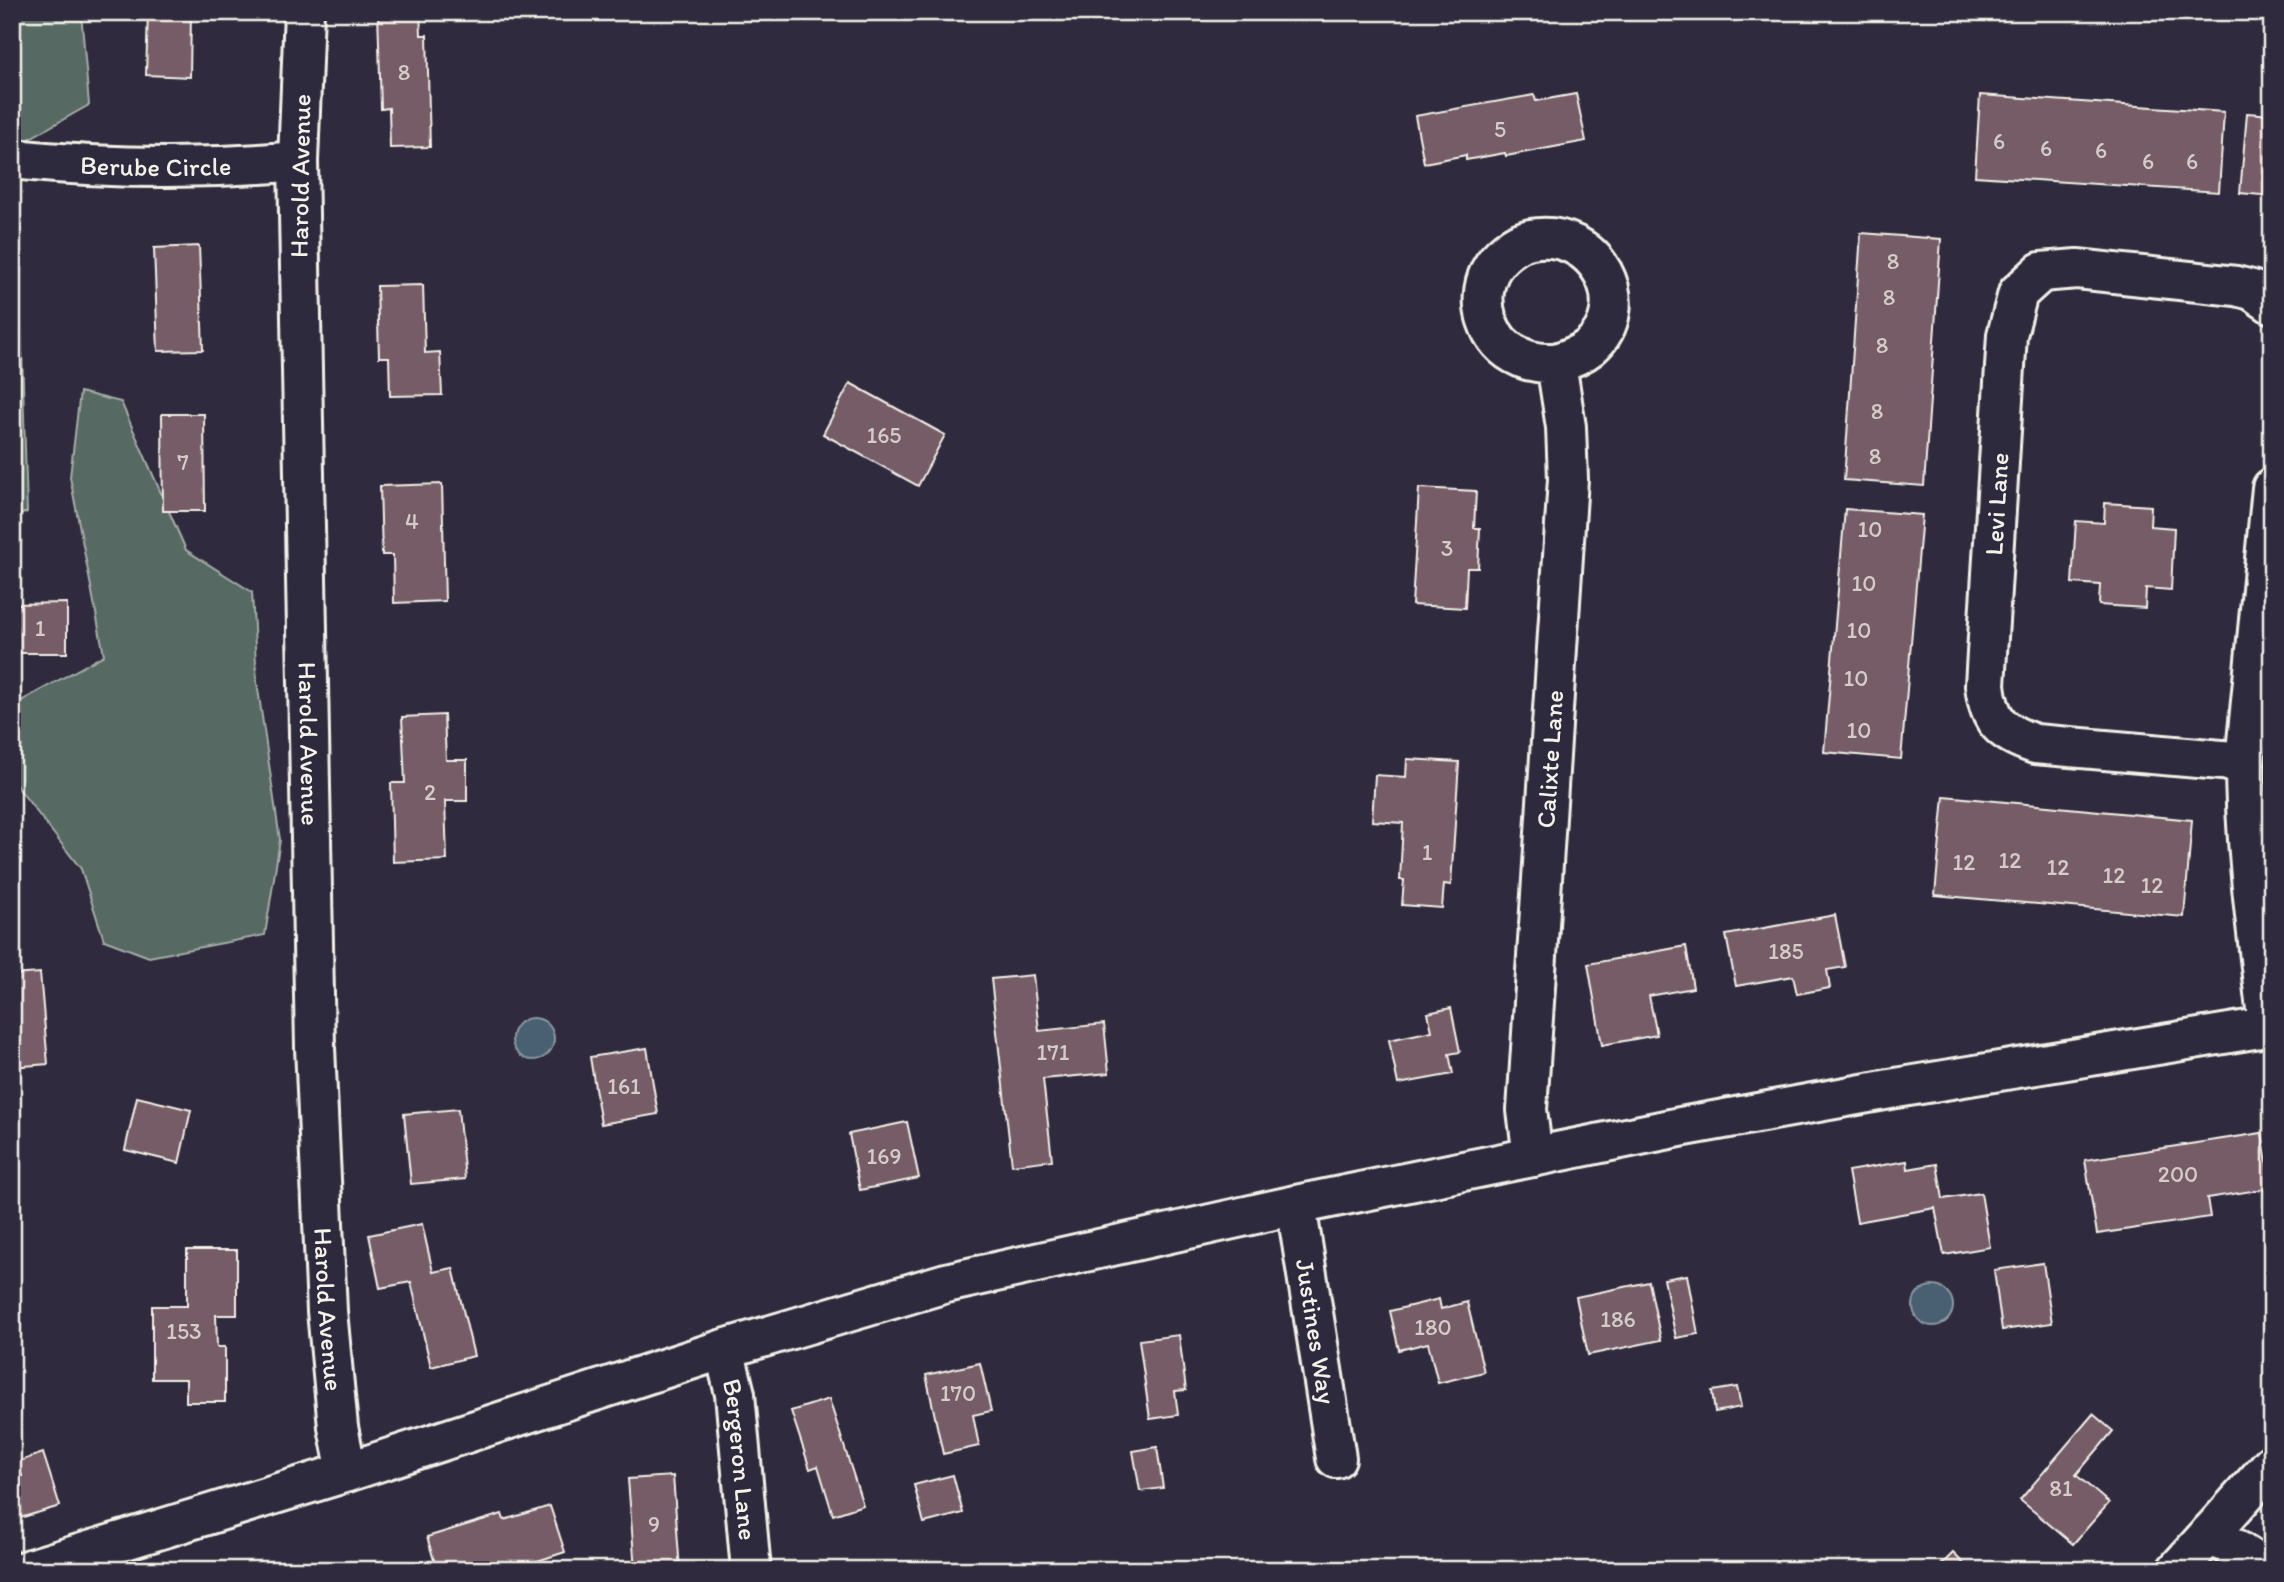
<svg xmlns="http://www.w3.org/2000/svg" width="2284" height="1582" viewBox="0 0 2284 1582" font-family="Itim,sans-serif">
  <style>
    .green { fill: #566a63; stroke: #a5aea6; stroke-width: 2 }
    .water { fill: #496173; stroke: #8d9ba2; stroke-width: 2 }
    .building { fill: #745b66; stroke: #f4f1e8; stroke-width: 2 }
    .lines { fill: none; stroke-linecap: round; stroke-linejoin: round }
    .minor-casing { stroke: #f4f1e8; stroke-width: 44 }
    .minor { stroke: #2f2a3d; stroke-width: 38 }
    .labels { text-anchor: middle; stroke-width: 5; stroke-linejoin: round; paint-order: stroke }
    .number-label { font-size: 23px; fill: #d4ccc8 }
    .street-label { font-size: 26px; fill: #f4f1e8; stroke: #2f2a3d }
  </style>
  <rect width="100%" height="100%" fill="#2f2a3d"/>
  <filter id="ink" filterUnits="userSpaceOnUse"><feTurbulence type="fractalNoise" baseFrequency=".0143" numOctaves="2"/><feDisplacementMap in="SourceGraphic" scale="14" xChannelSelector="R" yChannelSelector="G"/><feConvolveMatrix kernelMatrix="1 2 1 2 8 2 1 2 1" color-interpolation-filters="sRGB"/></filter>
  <g filter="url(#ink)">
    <g class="green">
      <path d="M12,12H81L89,105L18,145L12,136Z"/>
      <path d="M12,262L21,318L27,512L12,518Z"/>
      <path d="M80,392L121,402L186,550L252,592L257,682L280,840L265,935L149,957L104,940L81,869L12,780V706L104,655L70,477Z"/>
    </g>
    <g class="water">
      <circle cx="533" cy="1039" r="21"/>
      <circle cx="1933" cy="1306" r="20"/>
    </g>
    <g class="building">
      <path d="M148,12H191L190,77L146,75Z"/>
      <path d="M378,12H420L421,35H427L430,147L390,148L389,108L381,109Z"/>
      <path d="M1576,94L1586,141L1506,156L1505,153L1466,160V155L1424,163L1415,116L1534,95L1536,101Z"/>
      <path d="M1980,95L2224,112L2219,192L1975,176Z"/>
      <path d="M2247,113L2272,115V196L2240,193Z"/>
      <path d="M1861,233L1941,239L1924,486L1844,480Z"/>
      <path d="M199,246L203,350L158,351L154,248Z"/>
      <path d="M423,285L425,353L440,352L442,395L390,396L389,357H379L377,286Z"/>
      <path d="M850,383L945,435L918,486L823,434Z"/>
      <path d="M162,414H204L205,511H163Z"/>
      <path d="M442,484L445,601L394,603L393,555H382L380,486Z"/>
      <path d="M1419,488L1476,491L1474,528H1480L1478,568H1467L1465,608L1412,605Z"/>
      <path d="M2105,503L2151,506L2150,526L2174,528L2171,590L2146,588L2145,608L2099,605L2100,585L2072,583L2076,521L2104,523Z"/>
      <path d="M1845,509L1922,515L1901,759L1824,752Z"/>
      <path d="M67,603V653H12V604Z"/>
      <path d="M444,715L446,760H467V801H445L447,860L393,862L391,783H405L402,717Z"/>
      <path d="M1407,759L1459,762L1451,885L1444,884L1442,908L1402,905L1404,880H1400L1403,823L1372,821L1375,775L1406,777Z"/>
      <path d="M1944,796L2192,820L2184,917L1935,895Z"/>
      <path d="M1835,915L1845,967L1827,970L1830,988L1797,994L1793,976L1736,986L1726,935Z"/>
      <path d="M1686,946L1693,988L1649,996L1657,1035L1602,1045L1588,964Z"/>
      <path d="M40,973L48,1064L12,1067V975Z"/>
      <path d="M1033,975L1039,1031L1104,1024L1109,1073L1043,1079L1052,1160L1012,1165L991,979Z"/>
      <path d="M1451,1008L1460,1052L1449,1054L1453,1074L1398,1084L1389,1040L1432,1031L1428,1013Z"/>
      <path d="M647,1048L658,1114L601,1124L590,1057Z"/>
      <path d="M137,1097L191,1110L179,1163L125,1150Z"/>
      <path d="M458,1109L465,1179L411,1184L404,1114Z"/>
      <path d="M907,1122L919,1178L860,1190L849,1134Z"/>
      <path d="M2262,1133L2271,1188L2207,1198L2210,1217L2097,1234L2085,1160Z"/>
      <path d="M1907,1161L1908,1169L1937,1164L1943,1199L1981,1193L1990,1247L1944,1255L1935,1208L1857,1222L1848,1171Z"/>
      <path d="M422,1224L433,1272L453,1268L474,1356L431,1367L411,1282L380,1288L369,1235Z"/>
      <path d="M187,1250H237V1315H216L217,1347H225V1402H186V1379H152V1306H187Z"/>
      <path d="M2043,1263L2052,1323L2002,1330L1994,1270Z"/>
      <path d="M1687,1275L1698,1334L1676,1338L1664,1279Z"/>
      <path d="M1649,1282L1661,1340L1588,1355L1576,1297Z"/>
      <path d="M1439,1299L1441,1309L1467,1302L1484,1372L1438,1383L1428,1343L1399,1350L1390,1311Z"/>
      <path d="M1179,1335L1186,1390L1175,1391L1178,1415L1150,1419L1139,1340Z"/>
      <path d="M980,1363L991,1411L973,1415L979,1446L943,1454L926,1375Z"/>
      <path d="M1737,1387L1741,1407L1715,1412L1712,1391Z"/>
      <path d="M829,1399L863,1505L833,1515L818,1466L810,1469L791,1411Z"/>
      <path d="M2093,1414L2113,1431L2076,1475L2109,1503L2073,1544L2020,1500Z"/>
      <path d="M1157,1447L1163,1488L1140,1491L1133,1451Z"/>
      <path d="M43,1453L60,1506L20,1518L12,1496V1479L22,1476L17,1462Z"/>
      <path d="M953,1475L963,1513L924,1523L914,1485Z"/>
      <path d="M673,1476L680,1570H635L628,1479Z"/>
      <path d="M550,1506L565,1552L516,1568L515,1564L497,1570H437L427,1537L502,1514L504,1520Z"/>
      <path d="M1953,1553L1970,1570H1936Z"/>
    </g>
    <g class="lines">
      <defs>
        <g id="minor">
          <path id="s1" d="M304,12L298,161L315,1047L327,1311L338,1427L347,1472"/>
          <path id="s2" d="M12,159C109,169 201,170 298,161"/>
          <path id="s3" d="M2245,762L2035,744C2001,733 1989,721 1985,685L2007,335L2018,293L2041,272L2077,269L2236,286L2252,290L2272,304"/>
          <path d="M2268,1026C2258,939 2245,850 2245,762L2272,488"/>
          <path id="s4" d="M1533,1157L1527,1110L1568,479L1566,427L1556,363C1569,359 1580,355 1590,347C1638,305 1596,227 1531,239C1515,242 1498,256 1490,271C1475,302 1487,343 1520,357C1532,363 1543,363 1556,363"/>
          <path id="s5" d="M1296,1205L1336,1458"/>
          <path id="s6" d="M724,1349L735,1394L751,1570"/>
          <path d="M2210,1533L2267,1570"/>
          <path d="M27,1570L347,1472L724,1349L946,1283L1296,1205L1680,1127L1890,1089L2272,1026"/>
          <path d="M2177,1570L2272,1464"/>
        </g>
      </defs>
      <use href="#minor" class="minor-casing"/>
      <use href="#minor" class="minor"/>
    </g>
  </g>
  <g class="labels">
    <g class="number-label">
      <text x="404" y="80">8</text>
      <text x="1500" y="137">5</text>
      <text x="1999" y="149">6</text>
      <text x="2046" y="156">6</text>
      <text x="2101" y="158">6</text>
      <text x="2148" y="169">6</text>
      <text x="2192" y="169">6</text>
      <text x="1893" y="269">8</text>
      <text x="1889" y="305">8</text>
      <text x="1882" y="353">8</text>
      <text x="1877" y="419">8</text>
      <text x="884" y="443">165</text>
      <text x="1875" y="464">8</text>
      <text x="183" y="470">7</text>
      <text x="412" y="529">4</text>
      <text x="1870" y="537">10</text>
      <text x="1447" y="556">3</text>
      <text x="1864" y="591">10</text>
      <text x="40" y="636">1</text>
      <text x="1859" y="638">10</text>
      <text x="1856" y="686">10</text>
      <text x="1859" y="738">10</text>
      <text x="430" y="800">2</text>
      <text x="1427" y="860">1</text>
      <text x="2010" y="868">12</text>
      <text x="1964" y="870">12</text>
      <text x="2058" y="875">12</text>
      <text x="2114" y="883">12</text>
      <text x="2152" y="893">12</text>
      <text x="1786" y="959">185</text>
      <text x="1053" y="1060">171</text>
      <text x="624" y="1094">161</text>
      <text x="884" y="1164">169</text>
      <text x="2178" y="1182">200</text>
      <text x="1618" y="1327">186</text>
      <text x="1433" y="1335">180</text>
      <text x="184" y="1339">153</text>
      <text x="958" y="1401">170</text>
      <text x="2061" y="1496">81</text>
      <text x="654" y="1532">9</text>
    </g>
    <g class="street-label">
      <text dy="9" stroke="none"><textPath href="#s2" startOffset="144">Berube Circle</textPath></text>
      <text transform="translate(300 176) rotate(-89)" y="9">Harold Avenue</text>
      <text dy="9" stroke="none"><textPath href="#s3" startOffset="476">Levi Lane</textPath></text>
      <text dy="9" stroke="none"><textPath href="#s1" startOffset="732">Harold Avenue</textPath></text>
      <text dy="9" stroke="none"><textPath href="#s4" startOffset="399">Calixte Lane</textPath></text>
      <text dy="9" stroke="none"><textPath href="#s1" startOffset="1298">Harold Avenue</textPath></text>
      <text dy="9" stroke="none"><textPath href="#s5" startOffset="128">Justines Way</textPath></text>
      <text dy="9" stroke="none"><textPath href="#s6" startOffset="112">Bergeron Lane</textPath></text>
    </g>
  </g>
  <rect width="2284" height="1582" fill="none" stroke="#2f2a3d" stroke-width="42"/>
  <rect x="21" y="21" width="2242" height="1540" fill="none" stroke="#f4f1e8" stroke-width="2.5" filter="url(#ink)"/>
</svg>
